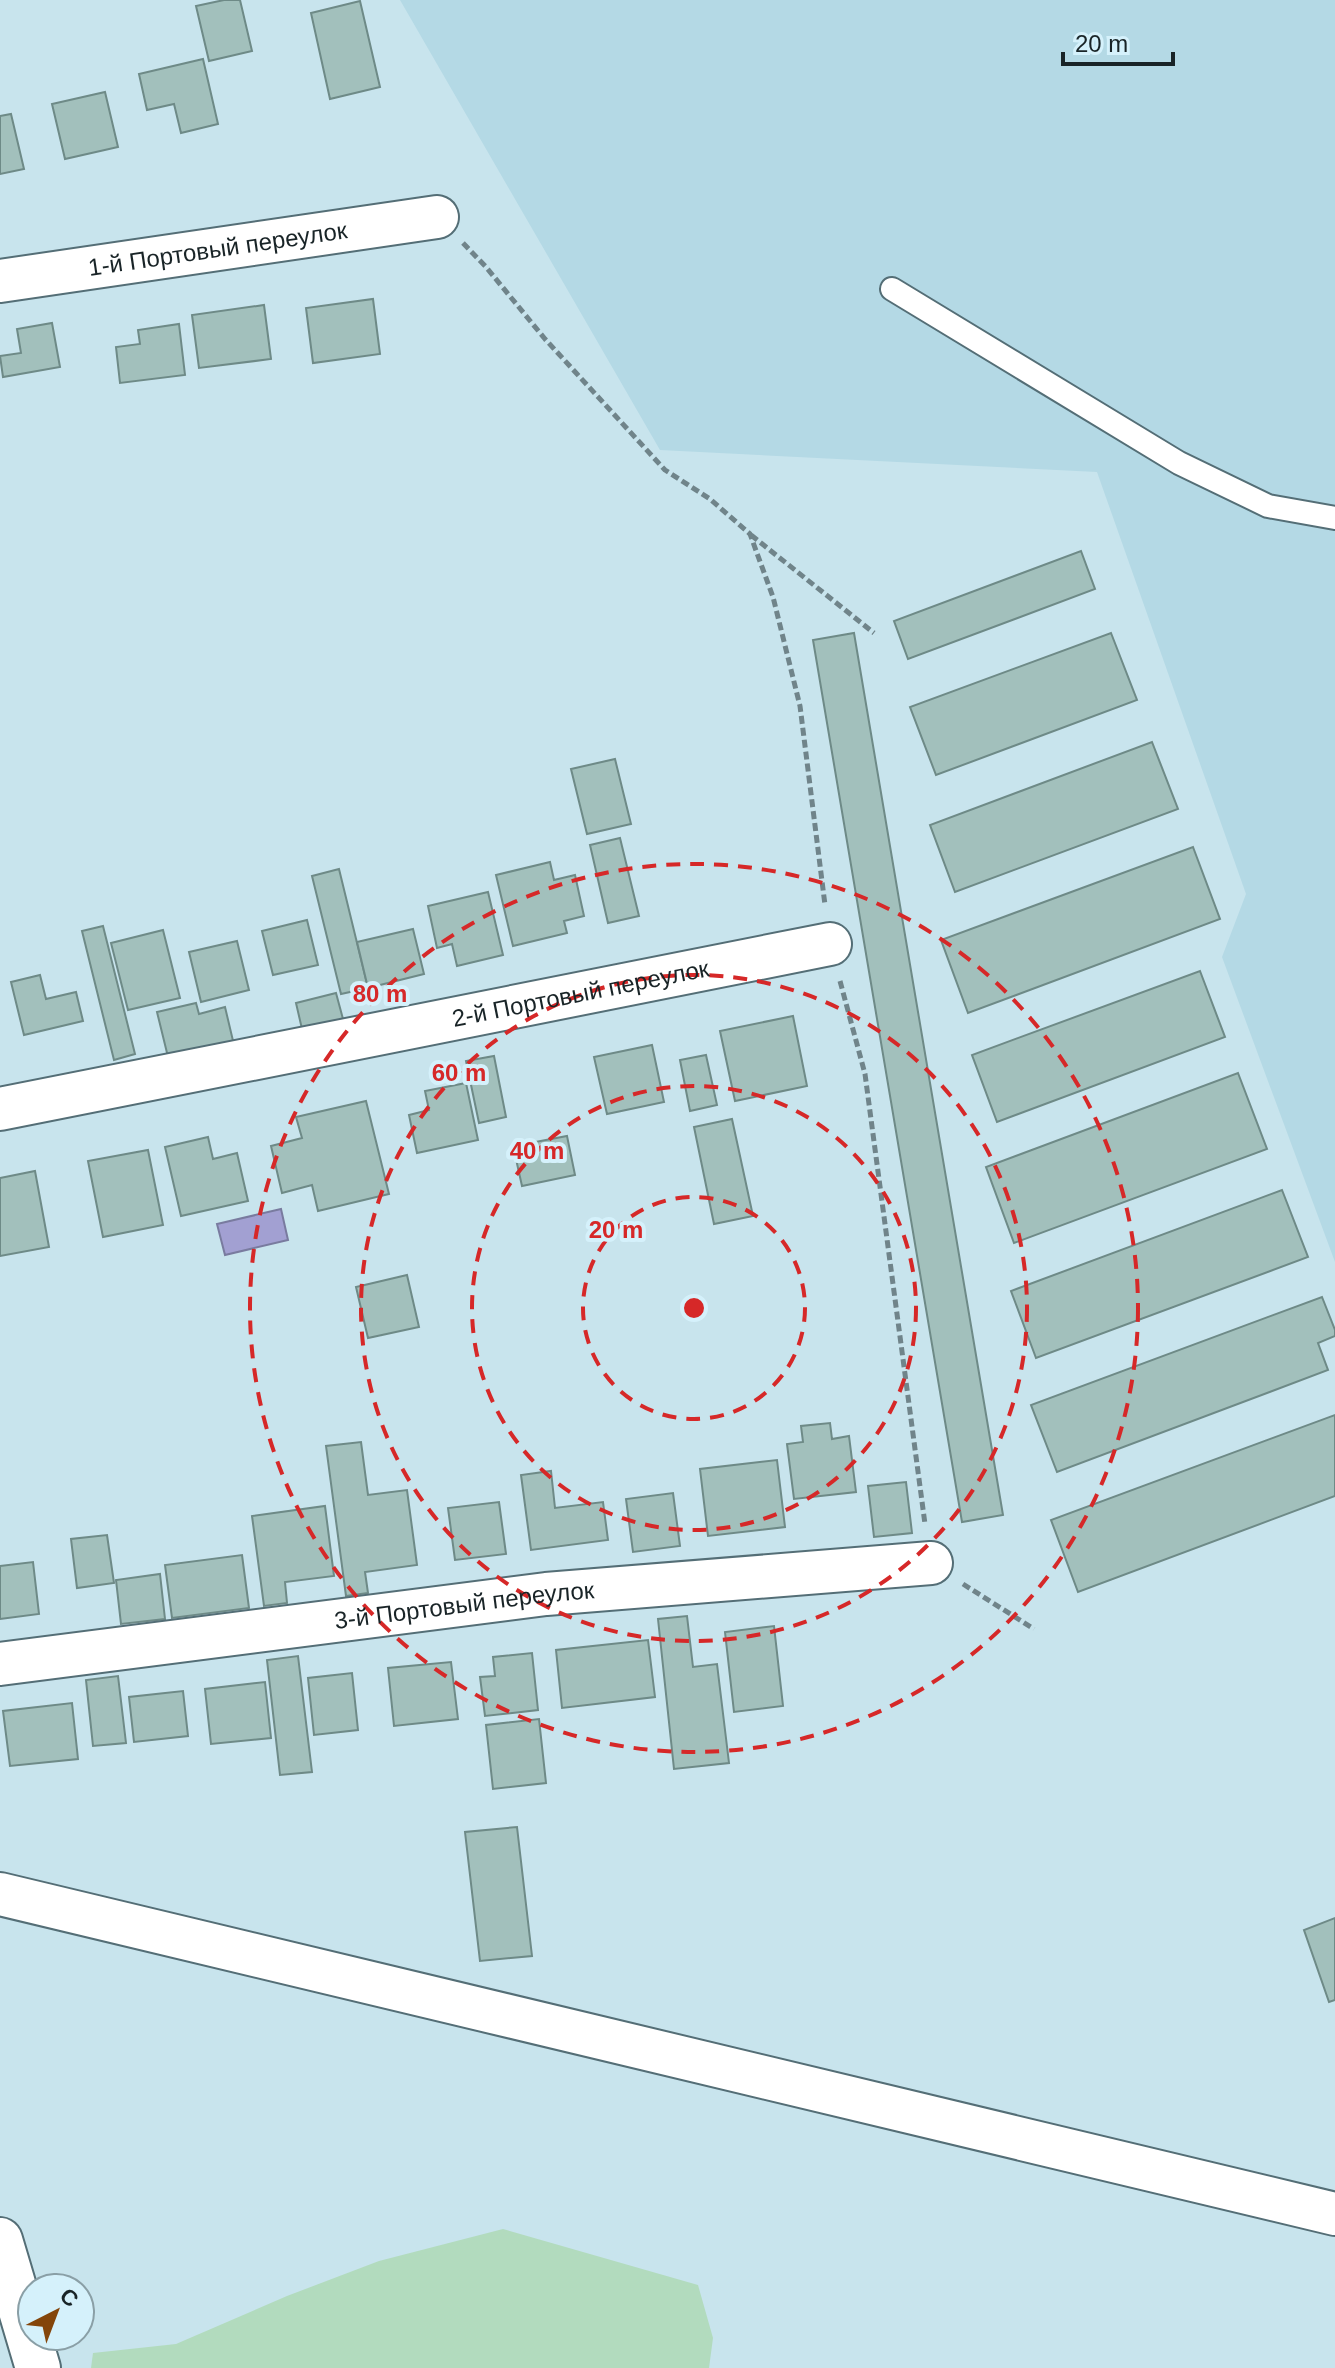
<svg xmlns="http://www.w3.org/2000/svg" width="1335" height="2368" viewBox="0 0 1335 2368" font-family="Arial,sans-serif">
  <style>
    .built { fill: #b4d9e5 }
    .green { fill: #b2dbbe }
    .water { fill: #a2a0d2; stroke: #797b9f; stroke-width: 2 }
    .building { fill: #a2c0bc; stroke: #6e8a87; stroke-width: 2 }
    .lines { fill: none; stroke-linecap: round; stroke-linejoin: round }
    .service-casing { stroke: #546e76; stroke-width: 26 }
    .minor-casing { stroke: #546e76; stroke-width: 46 }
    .tertiary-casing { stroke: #546e76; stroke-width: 48 }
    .path { stroke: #70848a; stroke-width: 5; stroke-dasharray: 8 4; stroke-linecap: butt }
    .service { stroke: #fff; stroke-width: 22 }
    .minor { stroke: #fff; stroke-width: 42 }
    .tertiary { stroke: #fff; stroke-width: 44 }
    .ring { fill: none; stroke: #d62828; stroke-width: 4; stroke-dasharray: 14 10 }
    .labels { text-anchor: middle; stroke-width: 8; stroke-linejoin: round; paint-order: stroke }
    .street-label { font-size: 24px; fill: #192427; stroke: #d5f1fb }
    .centre { fill: #d62828; stroke: #d5f1fb; stroke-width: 4 }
    .ring-label { font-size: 24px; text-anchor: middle; font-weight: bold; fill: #d62828; stroke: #d5f1fb; stroke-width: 8; stroke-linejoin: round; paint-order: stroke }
  </style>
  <rect width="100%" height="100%" fill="#c8e4ed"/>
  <path class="built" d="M400,0H1335V1262L1222,957L1246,894L1097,472L660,450Z"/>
  <path class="green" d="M503,2229L698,2285L713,2338L709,2368H91L93,2353L176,2344L287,2296L379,2261Z"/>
  <path class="water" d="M281,1209L288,1240L225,1255L217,1224Z"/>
  <g class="building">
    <path d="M224,0H240L252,51L209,61L196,6Z"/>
    <path d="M360,1L380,87L330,99L311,13Z"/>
    <path d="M203,59L218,124L181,133L174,104L147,110L139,74Z"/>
    <path d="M105,92L118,147L65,159L52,104Z"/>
    <path d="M11,114L24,169L0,174V116Z"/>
    <path d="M373,299L380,354L313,363L306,308Z"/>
    <path d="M264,305L271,359L199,368L192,315Z"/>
    <path d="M52,323L60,367L3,377L0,356L21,353L17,329Z"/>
    <path d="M179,324L185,375L120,383L116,347L140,344L138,330Z"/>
    <path d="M1081,551L1095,589L908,659L894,621Z"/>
    <path d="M854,633L1003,1515L962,1522L813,640Z"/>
    <path d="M1111,633L1137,700L936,775L910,707Z"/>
    <path d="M1152,742L1178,809L955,892L930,825Z"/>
    <path d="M615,759L631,824L587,834L571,769Z"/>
    <path d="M620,838L639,916L608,923L590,845Z"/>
    <path d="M1193,847L1220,919L968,1013L941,940Z"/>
    <path d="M550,862L554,880L575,875L584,916L564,921L567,933L513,946L496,875Z"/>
    <path d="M339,869L368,988L341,994L312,876Z"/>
    <path d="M488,892L503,955L457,966L452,944L437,948L428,906Z"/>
    <path d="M307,920L318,965L273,975L262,931Z"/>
    <path d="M103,926L135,1054L114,1060L82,931Z"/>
    <path d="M413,929L424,974L368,988L357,942Z"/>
    <path d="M163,930L180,998L128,1010L111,943Z"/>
    <path d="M237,941L249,990L201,1002L189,952Z"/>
    <path d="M1200,971L1225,1037L997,1122L972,1055Z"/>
    <path d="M40,975L46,999L76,992L83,1021L24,1035L11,982Z"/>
    <path d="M336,993L343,1019L302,1029L296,1003Z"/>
    <path d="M196,1003L199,1014L225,1007L234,1045L169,1061L157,1012Z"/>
    <path d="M793,1016L807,1086L735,1101L720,1031Z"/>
    <path d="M652,1045L664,1102L607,1114L594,1057Z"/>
    <path d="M706,1055L717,1105L690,1111L680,1060Z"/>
    <path d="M494,1056L506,1117L479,1123L466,1061Z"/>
    <path d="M1238,1073L1267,1149L1014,1243L986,1167Z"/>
    <path d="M466,1083L478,1140L417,1153L409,1115L429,1110L425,1091Z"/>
    <path d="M366,1101L389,1194L318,1211L312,1185L282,1193L271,1146L302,1138L296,1117Z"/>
    <path d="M732,1119L753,1216L714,1224L694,1127Z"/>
    <path d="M567,1136L575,1175L522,1186L516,1159L533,1156L530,1143Z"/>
    <path d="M208,1137L213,1159L237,1153L248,1201L181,1216L165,1147Z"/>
    <path d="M148,1150L163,1225L103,1237L88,1161Z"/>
    <path d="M35,1171L49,1247L0,1256V1178Z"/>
    <path d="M1282,1190L1308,1257L1036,1358L1011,1291Z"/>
    <path d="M407,1275L419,1327L368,1338L356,1287Z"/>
    <path d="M1322,1297L1335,1330V1336L1318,1343L1328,1370L1057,1472L1031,1405Z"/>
    <path d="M1335,1415V1496L1078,1592L1051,1520Z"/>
    <path d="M830,1423L832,1439L849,1436L856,1492L794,1499L787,1444L803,1442L801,1426Z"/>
    <path d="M361,1442L368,1495L407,1490L417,1565L365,1572L368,1593L346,1596L326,1446Z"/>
    <path d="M777,1460L785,1527L708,1536L700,1469Z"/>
    <path d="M551,1471L555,1508L603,1502L608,1540L531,1550L521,1475Z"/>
    <path d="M906,1482L912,1533L874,1537L868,1486Z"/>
    <path d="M673,1493L680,1546L633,1552L626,1499Z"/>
    <path d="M499,1502L506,1554L455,1560L448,1508Z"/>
    <path d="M325,1506L334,1576L285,1582L287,1603L264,1606L252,1516Z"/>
    <path d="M107,1535L114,1583L77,1588L71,1539Z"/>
    <path d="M242,1555L249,1608L172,1618L165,1565Z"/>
    <path d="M33,1562L39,1614L0,1619V1566Z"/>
    <path d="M160,1574L165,1619L121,1624L116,1580Z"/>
    <path d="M687,1616L693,1667L717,1664L729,1763L674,1769L658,1619Z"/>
    <path d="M774,1626L783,1706L734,1712L725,1632Z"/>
    <path d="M648,1640L655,1697L562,1708L556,1650Z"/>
    <path d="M532,1653L538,1710L485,1716L480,1677L495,1676L493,1657Z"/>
    <path d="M298,1656L312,1772L280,1775L267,1660Z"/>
    <path d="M451,1662L458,1719L394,1726L388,1668Z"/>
    <path d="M352,1673L358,1730L314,1735L308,1678Z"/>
    <path d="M118,1676L126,1743L93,1746L86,1680Z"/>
    <path d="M265,1682L271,1738L211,1744L205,1689Z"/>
    <path d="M183,1691L188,1736L134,1742L129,1697Z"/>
    <path d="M72,1703L78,1759L10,1766L3,1711Z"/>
    <path d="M539,1719L546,1783L493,1789L486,1725Z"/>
    <path d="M517,1827L532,1956L480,1961L465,1832Z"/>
    <path d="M1335,1918V2000L1329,2002L1304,1930Z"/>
  </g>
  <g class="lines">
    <defs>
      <path id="service" d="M892,289L1179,463L1268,506L1335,518"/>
      <g id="minor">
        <path id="s1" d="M0,281L437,217"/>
        <path id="s2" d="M0,1109L830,944"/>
        <path id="s3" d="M0,1664L546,1594L931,1563"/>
        <path d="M0,1894L1335,2214"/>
      </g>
      <path id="tertiary" d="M0,2240L38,2368"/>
    </defs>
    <use href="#service" class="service-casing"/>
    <use href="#minor" class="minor-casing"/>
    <use href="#tertiary" class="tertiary-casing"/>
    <g class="path">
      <path d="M463,243L486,267L545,339L665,470L710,499L750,534L773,597L800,706L825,905"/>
      <path d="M751,535L874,633"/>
      <path d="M840,981L865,1074L925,1524"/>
      <path d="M963,1584L1034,1629"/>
    </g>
    <use href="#service" class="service"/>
    <use href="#minor" class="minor"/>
    <use href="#tertiary" class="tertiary"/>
  </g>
  <g class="ring">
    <circle cx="694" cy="1308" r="111"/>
    <circle cx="694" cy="1308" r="222"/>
    <circle cx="694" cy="1308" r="333"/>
    <circle cx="694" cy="1308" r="444"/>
  </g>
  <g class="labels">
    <g class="street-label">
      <text dy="8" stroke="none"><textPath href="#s1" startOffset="220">1-й Портовый переулок</textPath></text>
      <text dy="8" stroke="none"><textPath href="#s2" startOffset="592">2-й Портовый переулок</textPath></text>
      <text dy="8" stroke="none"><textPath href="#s3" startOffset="468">3-й Портовый переулок</textPath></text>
    </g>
  </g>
  <circle cx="694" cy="1308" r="12" class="centre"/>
  <g class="ring-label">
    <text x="380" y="1002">80 m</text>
    <text x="459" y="1081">60 m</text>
    <text x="537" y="1159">40 m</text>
    <text x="616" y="1238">20 m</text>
  </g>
  <g transform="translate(56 2312) rotate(42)"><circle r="38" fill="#d5f1fb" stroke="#8a9fa6" stroke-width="2"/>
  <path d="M0-6L14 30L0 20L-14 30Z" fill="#84450a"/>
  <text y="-12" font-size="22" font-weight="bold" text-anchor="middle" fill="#192427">С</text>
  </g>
  <path d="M1063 52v12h110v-12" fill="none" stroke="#192427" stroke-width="4"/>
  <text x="1075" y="52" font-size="24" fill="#192427" stroke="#d5f1fb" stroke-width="6" paint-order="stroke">20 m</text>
</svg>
